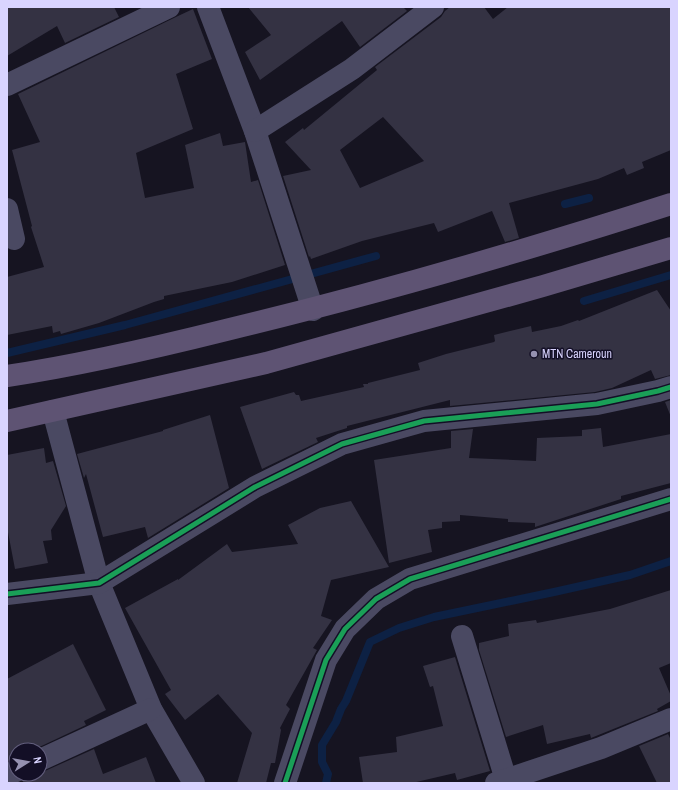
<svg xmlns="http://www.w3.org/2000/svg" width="678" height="790" viewBox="0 0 678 790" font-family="'Archivo Narrow',sans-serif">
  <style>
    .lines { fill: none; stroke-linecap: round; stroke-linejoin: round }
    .stream { stroke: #0d2144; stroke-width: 8 }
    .building { fill: #343243; fill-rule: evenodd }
    .minor { stroke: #4a4962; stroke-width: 22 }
    .major { stroke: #5e5373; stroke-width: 22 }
    .cycleway-casing { stroke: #130f26; stroke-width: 8 }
    .cycleway { stroke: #1a9f57; stroke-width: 5 }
    .poi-dot { fill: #9591b1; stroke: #130f26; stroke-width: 1.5 }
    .labels { text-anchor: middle; stroke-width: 3; stroke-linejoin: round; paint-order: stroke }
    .poi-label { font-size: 12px; fill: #d9d4ff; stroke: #130f26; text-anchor: start }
  </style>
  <rect width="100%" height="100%" fill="#161421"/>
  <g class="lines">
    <g class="stream">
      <path d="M565,204L589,198"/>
      <path d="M584,301L671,275"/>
      <path d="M7,353L125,325L376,256"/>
      <path d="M326,783L328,774L322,762V745L336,722L341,709L346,701L370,642L399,628L434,617L554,592L630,575L671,561"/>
    </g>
  </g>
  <g class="building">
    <path d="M7,7H114L119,17L65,43L57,26L7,56Z"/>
    <path d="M248,7H403L407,11L360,47L342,21L260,80L245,52L271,35Z"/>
    <path d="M450,7H484L493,19L508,7H671V150L642,162L644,168L627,175L624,168L598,179L509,203L519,238L505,242L492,211L438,232L434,223L362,241L311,259L310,256L309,257L283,176L311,170L285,142L303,128L304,130L377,70L375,67L441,17L445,11ZM383,117L424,161L360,188L340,150Z"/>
    <path d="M193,9L212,59L176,74L193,129L136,153L145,198L194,188L185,145L220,133L223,146L245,142L251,182L258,180L285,265L232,282L164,296V299L154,302L99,323L61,334L60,331L53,333L52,326L7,335V277L44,267L31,227L32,226L12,150L40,142L18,94L178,16Z"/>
    <path d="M657,290L671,311V375L655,379L651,370L612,388L595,392L450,406V400L347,426V428L316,438L318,442L262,469L240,407L294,392L296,395H299L301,401L364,387L363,384H368V383L420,370L418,363L446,354L494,342L495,341L494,335L531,326L532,332L561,326L578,320L579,321Z"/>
    <path d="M671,400V417L665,402Z"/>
    <path d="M210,415L229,488L148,538L145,527L103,537L86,474L84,478L77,454L163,431V430Z"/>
    <path d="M601,428L603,447L671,434V483L621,496V499L535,527V523L508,522V519L460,515V521L442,522V528L428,530L432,552L389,563L374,460L451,448V431L473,429L469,458L536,461L537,438L582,436V430Z"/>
    <path d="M44,448L46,463L53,461L66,506L51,530L52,540L43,541L48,563L15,569L7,527V455Z"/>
    <path d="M351,501L389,567L331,580L321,616L332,620L313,648L317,650L286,705L290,709L280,728L281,730L275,763H271L266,783H237L252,733L218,694L185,720L165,694L171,690L125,608L178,579V580L227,544L232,552L298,544L288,525L320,508Z"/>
    <path d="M671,590V663L659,668L671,696V701L657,709L658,711L591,738L590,734L547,744L543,725L506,737L479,650V643L509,636L508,624L536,620L537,623L610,609Z"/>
    <path d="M73,644L106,710L84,721L86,725L33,750H16V759L7,761V679Z"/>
    <path d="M455,657L490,771L457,780L455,773L412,783H363L359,757L397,752L396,737L443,726L433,686L430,687L423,666Z"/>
    <path d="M668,734L671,740V783H657L639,746Z"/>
    <path d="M94,749L103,774L146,757L156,783H22L28,774H40V772L45,771Z"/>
  </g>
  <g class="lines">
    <g class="minor">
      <path d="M208,7L255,131L313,310"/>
      <path d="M7,85L169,7"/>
      <path d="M255,131L352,69L433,7"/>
      <path d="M7,209L14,239"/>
      <path d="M53,411L99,583L151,709L194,783"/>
      <path d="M7,594L99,583L255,487L342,444L424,421L597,404L658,391L671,387"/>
      <path d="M462,636L507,783"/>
      <path d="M40,760L151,709"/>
      <path d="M7,775L16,771"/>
      <path d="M285,783L326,660L345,629L376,599L410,579L671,499"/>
      <path d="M496,783L601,748L671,719"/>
    </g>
    <g class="major">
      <path d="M7,376C81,365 154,348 226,330C376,294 524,251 671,204"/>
      <path d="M7,421L266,363L543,286L671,248"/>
    </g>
    <defs>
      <g id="cycleway">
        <path d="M7,594L99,583L255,487L342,444L424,421L597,404L658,391L671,387"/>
        <path d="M285,783L326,660L345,629L376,599L410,579L671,499"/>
      </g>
    </defs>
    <use href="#cycleway" class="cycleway-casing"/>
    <use href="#cycleway" class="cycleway"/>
  </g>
  <circle class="poi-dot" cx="534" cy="354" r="4"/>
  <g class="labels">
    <g class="poi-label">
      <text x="542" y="358">MTN Cameroun</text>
    </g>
  </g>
  <rect width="678" height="790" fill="none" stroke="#d9d4ff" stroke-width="16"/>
  <g transform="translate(28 762) rotate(79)"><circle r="19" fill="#130f26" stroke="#625e7d"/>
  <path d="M0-3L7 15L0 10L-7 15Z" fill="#9591b1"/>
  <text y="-6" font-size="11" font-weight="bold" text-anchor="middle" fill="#d9d4ff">N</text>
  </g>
</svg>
